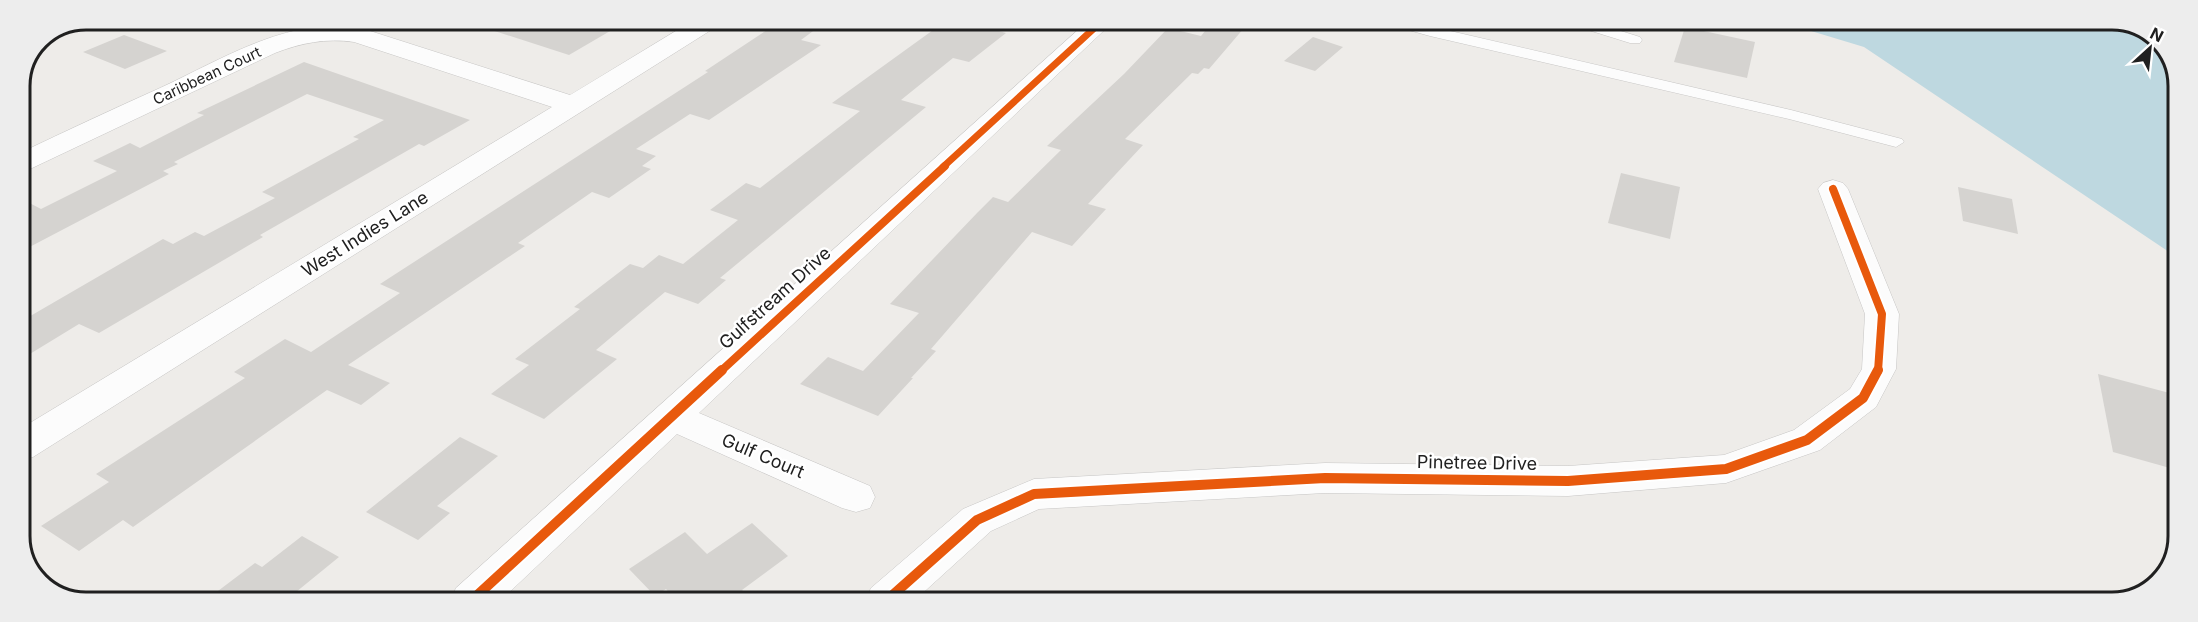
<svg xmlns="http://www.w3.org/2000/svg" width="2198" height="622" viewBox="0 0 2198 622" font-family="Inter,sans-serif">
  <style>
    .water { fill: #bed8e0 }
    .building { fill: #d5d3d0 }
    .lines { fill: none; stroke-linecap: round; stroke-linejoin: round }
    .service-casing { stroke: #c7c6c5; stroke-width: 1 }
    .minor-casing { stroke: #c7c6c5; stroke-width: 1 }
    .service { fill: #fcfcfc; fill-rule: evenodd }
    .minor { fill: #fcfcfc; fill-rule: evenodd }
    .cycleway-far2-casing { stroke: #fff; stroke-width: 10 }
    .cycleway-far1-casing { stroke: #fff; stroke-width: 12 }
    .cycleway-casing { stroke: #fff; stroke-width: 14 }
    .cycleway-far2 { stroke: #e8590c; stroke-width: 7 }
    .cycleway-far1 { stroke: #e8590c; stroke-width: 8 }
    .cycleway { stroke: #e8590c; stroke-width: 10 }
    .labels { text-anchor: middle; stroke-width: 5; stroke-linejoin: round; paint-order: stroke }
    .far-street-label { font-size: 15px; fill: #202020; stroke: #fff }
    .street-label { font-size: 18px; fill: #202020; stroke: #fff }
    .rim { fill: none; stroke: #202020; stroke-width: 3 }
  </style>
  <rect width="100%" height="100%" fill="#eeece9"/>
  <path class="water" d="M1778,21L2129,22L2162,42L2178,81V258L1864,47Z"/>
  <g class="building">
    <path d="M480,20H629L569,55L479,26Z"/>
    <path d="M782,20H828L801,40L821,45L709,120L690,114L636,149L656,156L642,166L651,169L609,198L592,192L518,243L525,246L348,365L390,383L361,405L327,390L133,527L123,520L79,551L41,526L109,482L96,474L245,378L234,372L285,339L311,352L400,293L380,284L708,72L705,71Z"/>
    <path d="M947,20H960L1006,33L969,62L953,58L901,100L926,107L720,278L726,280L698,304L665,292L596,350L617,359L544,419L491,394L529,365L515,359L580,309L574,307L630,264L643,268L659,255L683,264L738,220L710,210L746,183L760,188L860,111L832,103Z"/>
    <path d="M1213,21H1250L1209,69L1204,68L1198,74L1192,73L1125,139L1143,145L1088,204L1106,209L1072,246L1032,232L931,349L936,351L911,378H913L878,416L800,384L828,357L863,371L919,313L890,304L978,212L993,197L1008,202L1061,150L1047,146L1124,74L1168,28L1201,36Z"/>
    <path d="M1685,27L1755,42L1747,78L1674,62Z"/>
    <path d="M124,35L167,51L125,69L83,52Z"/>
    <path d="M1313,37L1343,47L1315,71L1284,61Z"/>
    <path d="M304,62L470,120L424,146L419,144L260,235L263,237L99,333L79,324L20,360V322L163,239L173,244L195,232L204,236L275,198L262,192L359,139L353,137L384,120L307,94L174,162L178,164L163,171L169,174L20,252V198L41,209L117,171L93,161L130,143L140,148L204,115L197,113Z"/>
    <path d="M1621,173L1680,187L1670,239L1608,223Z"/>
    <path d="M1958,187L2012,199L2018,234L1963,221Z"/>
    <path d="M2098,374L2177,395V470L2113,452Z"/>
    <path d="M460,437L498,456L437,506L450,513L418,540L366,512Z"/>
    <path d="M752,523L788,556L742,590L753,601H677L666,589L655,596L629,569L685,532L707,554Z"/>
    <path d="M302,536L339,557L285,601L206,600L255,563L262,567Z"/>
  </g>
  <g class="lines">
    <defs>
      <g id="service">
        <path d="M1385,21H1407L1791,110L1902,139L1904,142L1896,147L1789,119L1430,36L1387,24Z"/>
        <path d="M1567,21H1589L1640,37L1642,40L1640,43H1630L1569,24Z"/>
      </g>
      <g id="minor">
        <path d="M694,20H723L719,25L33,457L20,461V429L552,107L354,42C326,38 301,43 275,53L30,169L20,171V153C66,131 113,109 160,88C223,59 295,12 367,30L570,95Z"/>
        <path d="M1088,21H1114L699,413L870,486L875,497L870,508L856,512L842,508L677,434L500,601H450L456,588Z"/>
        <path d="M1833,180L1843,183L1848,189L1899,314L1896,369L1876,407L1820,450L1726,483L1568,496L1325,493L1039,509L991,531L914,601H865L871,588L963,509L1034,479L1325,463L1568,466L1724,455L1794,430L1850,389L1862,369L1865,314L1818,189L1823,183Z"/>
      </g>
    </defs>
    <use href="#service" class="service-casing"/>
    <use href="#minor" class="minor-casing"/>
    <use href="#service" class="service"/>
    <use href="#minor" class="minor"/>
    <defs>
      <path id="cycleway-far2" d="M943,167L1102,21"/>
      <g id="cycleway-far1">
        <path d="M1833,189L1882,314L1878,371"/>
        <path d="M721,371L945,166"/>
      </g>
      <g id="cycleway">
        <path d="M471,601L722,370"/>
        <path d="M886,601L977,520L1034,494L1325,478L1568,481L1726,469L1807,440L1863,398L1878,370"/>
      </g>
    </defs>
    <use href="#cycleway-far2" class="cycleway-far2-casing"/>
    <use href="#cycleway-far1" class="cycleway-far1-casing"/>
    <use href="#cycleway" class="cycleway-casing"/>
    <use href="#cycleway-far2" class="cycleway-far2"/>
    <use href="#cycleway-far1" class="cycleway-far1"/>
    <use href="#cycleway" class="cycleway"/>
  </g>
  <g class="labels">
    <g class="far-street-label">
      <text transform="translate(207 76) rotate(-25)" y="5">Caribbean Court</text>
    </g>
    <g class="street-label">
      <text transform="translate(365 234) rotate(-32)" y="6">West Indies Lane</text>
      <text transform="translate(775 298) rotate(-42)" y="6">Gulfstream Drive</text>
      <text transform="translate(763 456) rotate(23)" y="6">Gulf Court</text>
      <text transform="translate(1477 463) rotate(1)" y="6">Pinetree Drive</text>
    </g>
  </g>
  <path d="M0 0H2198V622H0ZM86 30H2112A56 56 0 0 1 2168 86V536A56 56 0 0 1 2112 592H86A56 56 0 0 1 30 536V86A56 56 0 0 1 86 30Z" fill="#ededed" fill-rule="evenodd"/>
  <path class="rim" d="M86 30H2112A56 56 0 0 1 2168 86V536A56 56 0 0 1 2112 592H86A56 56 0 0 1 30 536V86A56 56 0 0 1 86 30Z"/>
  <g transform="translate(2150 48) rotate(27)" stroke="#ffffff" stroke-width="4.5" paint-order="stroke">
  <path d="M0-4.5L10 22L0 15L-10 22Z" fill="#202020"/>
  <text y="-9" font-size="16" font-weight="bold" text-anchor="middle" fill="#202020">N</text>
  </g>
</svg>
